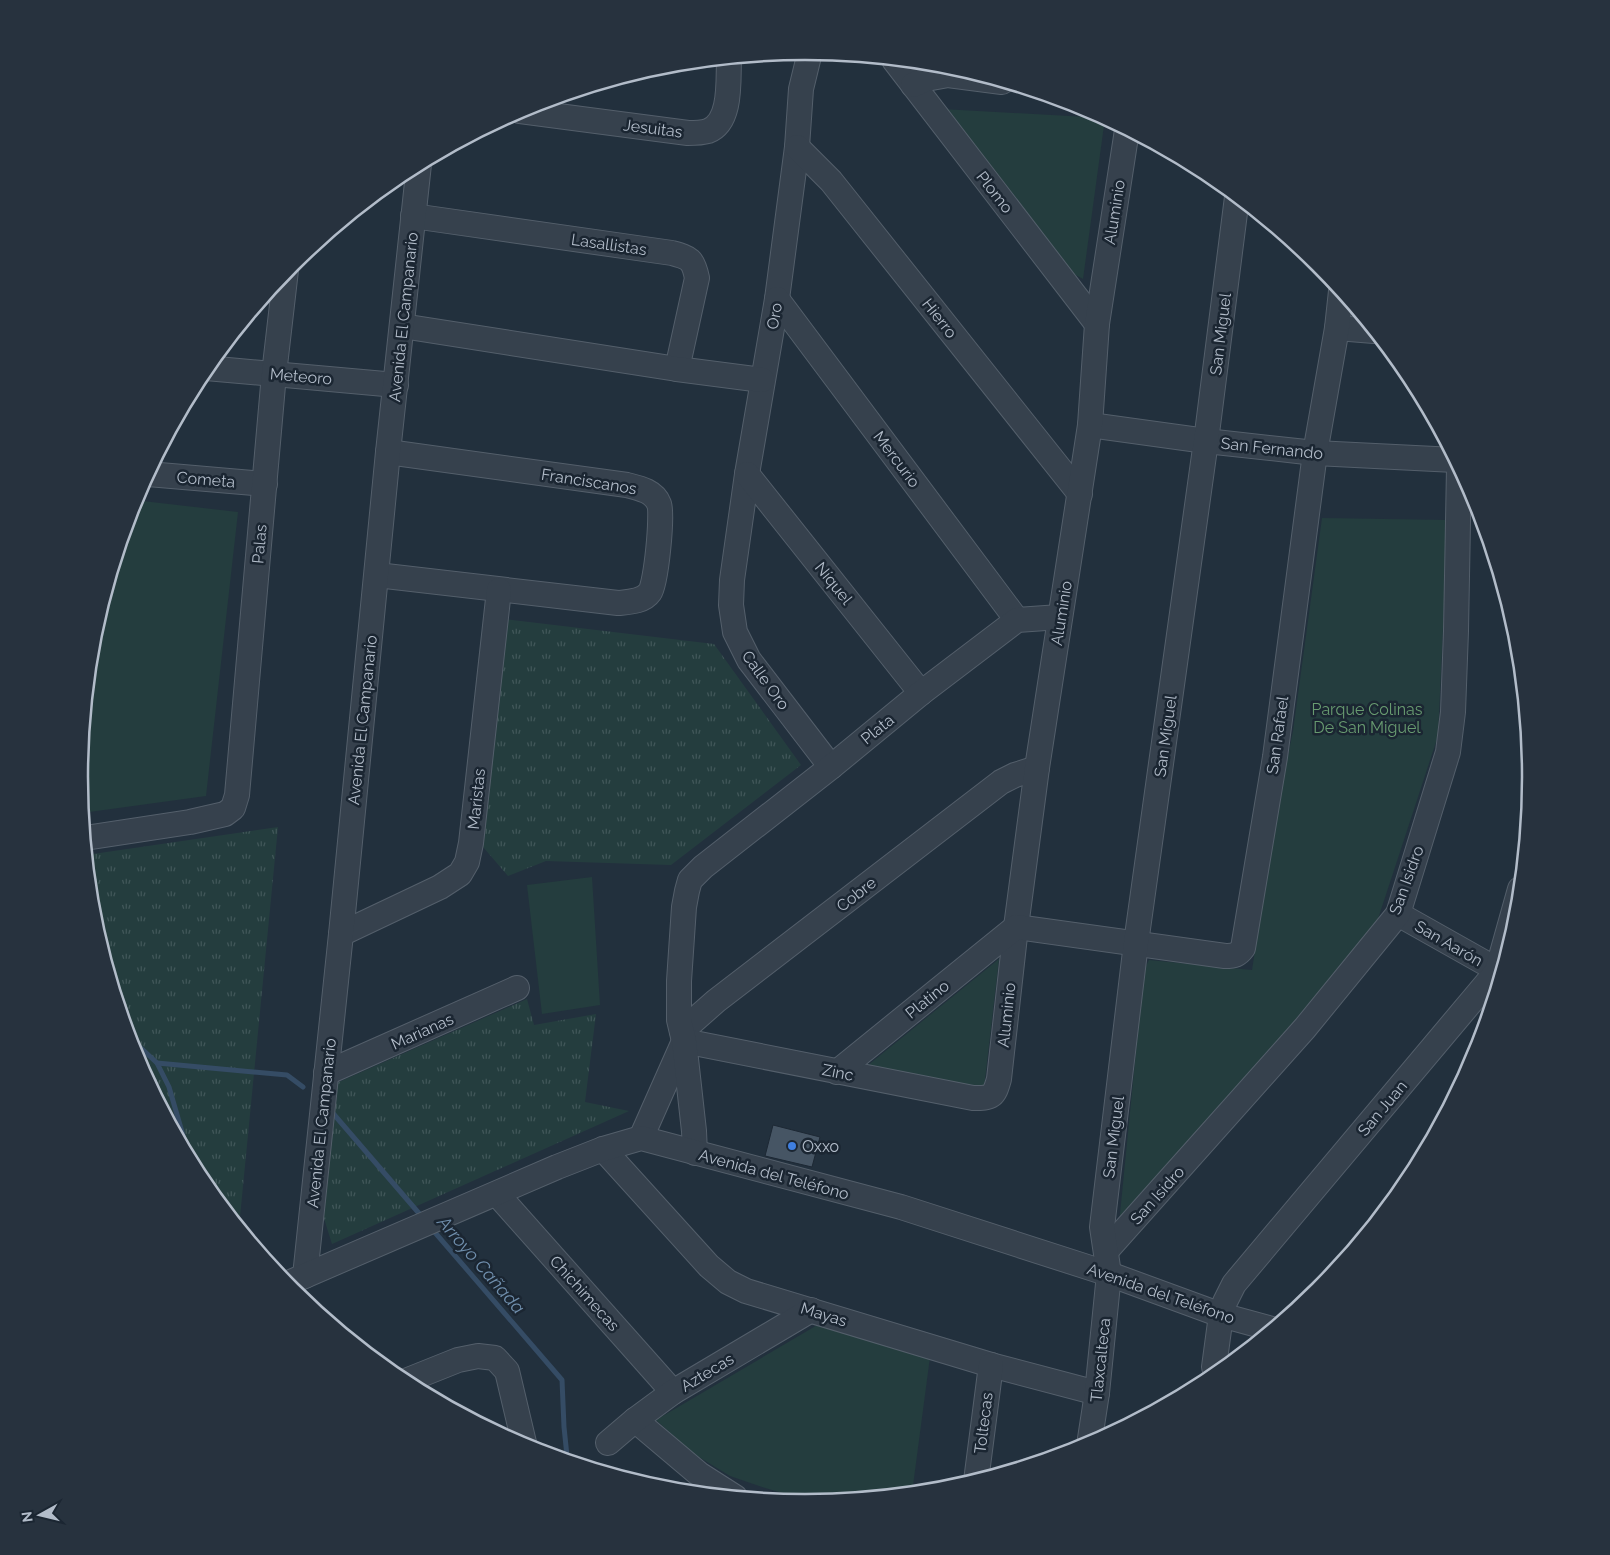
<svg xmlns="http://www.w3.org/2000/svg" width="1610" height="1555" viewBox="0 0 1610 1555" font-family="Raleway,sans-serif">
  <style>
    .grass { fill: url(#grass-tufts) }
    .park { fill: #243d3e }
    .lines { fill: none; stroke-linecap: round; stroke-linejoin: round }
    .stream { stroke: #354c65; stroke-width: 5 }
    .building { fill: #465564; stroke: #1d2834 }
    .minor-casing { stroke: #545f6b; stroke-width: 26 }
    .minor { stroke: #36414d; stroke-width: 24 }
    .shop-dot { fill: #3f7fe0; stroke: #1b2632; stroke-width: 2 }
    .labels { text-anchor: middle; stroke-width: 5; stroke-linejoin: round; paint-order: stroke }
    .street-label { font-size: 16px; fill: #b2bcc9; stroke: #1b2632 }
    .park-label { font-size: 16px; fill: #689b70; stroke: #1b2632 }
    .poi-label { font-size: 16px; fill: #b2bcc9; stroke: #1b2632; text-anchor: start }
    .water-label { font-size: 18px; font-style: italic; fill: #708fad; stroke: #1b2632 }
    .rim { fill: none; stroke: #b2bcc9; stroke-width: 2.5 }
  </style>
  <defs>
    <pattern id="grass-tufts" width="24" height="20" patternUnits="userSpaceOnUse" patternTransform="scale(1.25)"><rect width="24" height="20" fill="#243d3e"/><path d="M3 7l-1-3M5 7V3M7 7l1-3M15 17l-1-3M17 17v-4M19 17l1-3" fill="none" stroke="#415759"/></pattern>
  </defs>
  <rect width="100%" height="100%" fill="#22303d"/>
  <g class="grass">
    <path d="M504,619L714,644L801,765L671,865L546,861L508,876L477,840Z"/>
    <path d="M278,827L239,1227L201,1181L134,1055L93,919L86,855Z"/>
    <path d="M527,999L534,1025L596,1014L585,1102L629,1111L332,1244L318,1199L332,1085Z"/>
  </g>
  <g class="park">
    <path d="M942,109L1105,118L1083,279L1074,274Z"/>
    <path d="M134,500L238,512L206,796L82,813L79,777L93,636Z"/>
    <path d="M1322,518L1448,520L1438,736L1377,922L1282,1036L1119,1224L1144,970L1149,960L1252,970L1276,814L1293,731Z"/>
    <path d="M592,877L600,1005L542,1014L527,885Z"/>
    <path d="M999,959L984,1088L867,1066Z"/>
    <path d="M819,1324L930,1357L912,1493L816,1503L762,1487L730,1476L694,1454L656,1420Z"/>
  </g>
  <g class="lines">
    <g class="stream">
      <path d="M128,1036L157,1063L169,1087L191,1163"/>
      <path d="M157,1063L287,1075L303,1087"/>
      <path d="M331,1111L423,1218"/>
      <path d="M432,1229L562,1380L564,1427L567,1456L570,1461"/>
    </g>
  </g>
  <path class="building" d="M773,1125L820,1137L812,1167L765,1156Z"/>
  <g class="lines">
    <defs>
      <g id="minor">
        <path d="M810,52L801,89L797,147L777,299L747,474L732,580L731,605L735,632L749,660L831,767"/>
        <path d="M894,60L1097,324"/>
        <path d="M913,85L926,79L948,75L1002,82"/>
        <path d="M520,111L688,133C694,133 701,133 708,131C732,122 728,80 729,59"/>
        <path d="M797,147L831,181L1080,494"/>
        <path d="M413,216L672,253C690,258 693,259 697,278L677,369"/>
        <path d="M777,299L1017,620"/>
        <path d="M402,326L677,369L762,380"/>
        <path d="M1337,328L1374,331"/>
        <path d="M206,368L396,385"/>
        <path d="M1090,425L1206,441L1315,453L1455,460"/>
        <path d="M148,474L265,484"/>
        <path d="M747,474L921,693"/>
        <path d="M377,575L618,603C628,602 643,602 650,592C656,584 663,514 659,504C654,491 639,488 627,485L388,452"/>
        <path d="M85,838L190,822L225,814L233,808L237,795L274,374L286,270"/>
        <path d="M1398,914L1501,972"/>
        <path d="M341,934L440,887L460,874L467,862L471,843L499,590"/>
        <path d="M682,1031L716,1001L1001,782L1015,775L1037,768"/>
        <path d="M684,1041L973,1098C992,1098 994,1097 999,1079L1016,927L1037,768L1090,425L1097,324L1127,130"/>
        <path d="M837,1072L1016,927L1225,956C1234,956 1238,955 1243,948L1275,757L1315,453L1337,328L1341,291"/>
        <path d="M326,1073L517,988"/>
        <path d="M641,1138L684,1041"/>
        <path d="M603,1149L709,1266L728,1282L746,1291L991,1365L1097,1393"/>
        <path d="M695,1153L694,1131L684,1041L679,1020V981L684,907L687,891L690,880L703,867L831,767L921,693L1017,620L1060,617"/>
        <path d="M497,1194L673,1392"/>
        <path d="M1106,1251L1305,1028L1398,914L1448,752L1453,712L1456,631L1459,467"/>
        <path d="M305,1276L341,934L388,452L419,164"/>
        <path d="M286,1284L557,1167L603,1149L641,1138L901,1207L1109,1274L1221,1315L1272,1329"/>
        <path d="M1214,1367L1221,1315L1225,1302L1234,1284L1497,971L1520,889"/>
        <path d="M403,1382L458,1360L478,1356L495,1358L507,1371L525,1447"/>
        <path d="M635,1420L699,1474L735,1497"/>
        <path d="M608,1443L635,1420L673,1392L811,1310"/>
        <path d="M1089,1445L1097,1393L1109,1274L1102,1227L1136,943L1206,441L1237,197"/>
        <path d="M976,1481L991,1365"/>
      </g>
    </defs>
    <use href="#minor" class="minor-casing"/>
    <use href="#minor" class="minor"/>
  </g>
  <circle class="shop-dot" cx="792" cy="1146" r="5"/>
  <g class="labels">
    <g class="street-label">
      <text transform="translate(653 128) rotate(7)" y="6">Jesuitas</text>
      <text transform="translate(995 192) rotate(52)" y="6">Plomo</text>
      <text transform="translate(1114 212) rotate(-81)" y="6">Aluminio</text>
      <text transform="translate(609 244) rotate(8)" y="6">Lasallistas</text>
      <text transform="translate(774 316) rotate(-80)" y="6">Oro</text>
      <text transform="translate(403 317) rotate(-84)" y="6">Avenida El Campanario</text>
      <text transform="translate(940 318) rotate(52)" y="6">Hierro</text>
      <text transform="translate(1220 334) rotate(-83)" y="6">San Miguel</text>
      <text transform="translate(301 376) rotate(5)" y="6">Meteoro</text>
      <text transform="translate(1272 448) rotate(6)" y="6">San Fernando</text>
      <text transform="translate(897 459) rotate(53)" y="6">Mercurio</text>
      <text transform="translate(206 479) rotate(5)" y="6">Cometa</text>
      <text transform="translate(589 481) rotate(9)" y="6">Franciscanos</text>
      <text transform="translate(259 544) rotate(-85)" y="6">Palas</text>
      <text transform="translate(834 583) rotate(51)" y="6">Níquel</text>
      <text transform="translate(1061 613) rotate(-81)" y="6">Aluminio</text>
      <text transform="translate(766 680) rotate(54)" y="6">Calle Oro</text>
      <text transform="translate(362 720) rotate(-84)" y="6">Avenida El Campanario</text>
      <text transform="translate(877 729) rotate(-39)" y="6">Plata</text>
      <text transform="translate(1277 735) rotate(-82)" y="6">San Rafael</text>
      <text transform="translate(1165 736) rotate(-82)" y="6">San Miguel</text>
      <text transform="translate(476 799) rotate(-84)" y="6">Maristas</text>
      <text transform="translate(1406 880) rotate(-70)" y="6">San Isidro</text>
      <text transform="translate(856 894) rotate(-38)" y="6">Cobre</text>
      <text transform="translate(1449 943) rotate(30)" y="6">San Aarón</text>
      <text transform="translate(927 999) rotate(-39)" y="6">Platino</text>
      <text transform="translate(1006 1015) rotate(-84)" y="6">Aluminio</text>
      <text transform="translate(422 1031) rotate(-24)" y="6">Marianas</text>
      <text transform="translate(838 1072) rotate(11)" y="6">Zinc</text>
      <text transform="translate(1382 1108) rotate(-50)" y="6">San Juan</text>
      <text transform="translate(321 1123) rotate(-84)" y="6">Avenida El Campanario</text>
      <text transform="translate(1113 1137) rotate(-83)" y="6">San Miguel</text>
      <text transform="translate(774 1174) rotate(15)" y="6">Avenida del Teléfono</text>
      <text transform="translate(1157 1195) rotate(-48)" y="6">San Isidro</text>
      <text transform="translate(585 1293) rotate(48)" y="6">Chichimecas</text>
      <text transform="translate(1161 1293) rotate(19)" y="6">Avenida del Teléfono</text>
      <text transform="translate(824 1314) rotate(17)" y="6">Mayas</text>
      <text transform="translate(1100 1360) rotate(-84)" y="6">Tlaxcalteca</text>
      <text transform="translate(707 1372) rotate(-31)" y="6">Aztecas</text>
      <text transform="translate(983 1423) rotate(-83)" y="6">Toltecas</text>
    </g>
    <g class="park-label">
      <text x="1367" y="715">Parque Colinas<tspan x="1367" dy="18">De San Miguel</tspan></text>
    </g>
    <g class="poi-label">
      <text x="802" y="1152">Oxxo</text>
    </g>
    <g class="water-label">
      <text transform="translate(481 1265) rotate(49)" y="6">Arroyo Cañada</text>
    </g>
  </g>
  <path d="M0 0H1610V1555H0ZM88 777a717 717 0 1 1 1434 0a717 717 0 1 1-1434 0Z" fill="#27323e" fill-rule="evenodd"/>
  <path class="rim" d="M88 777a717 717 0 1 1 1434 0a717 717 0 1 1-1434 0Z"/>
  <g transform="translate(40 1515) rotate(262)" stroke="#1b2632" stroke-width="4" paint-order="stroke">
  <path d="M0-4L9 19L0 12L-9 19Z" fill="#b2bcc9"/>
  <text y="-8" font-size="14" font-weight="bold" text-anchor="middle" fill="#b2bcc9">N</text>
  </g>
</svg>
